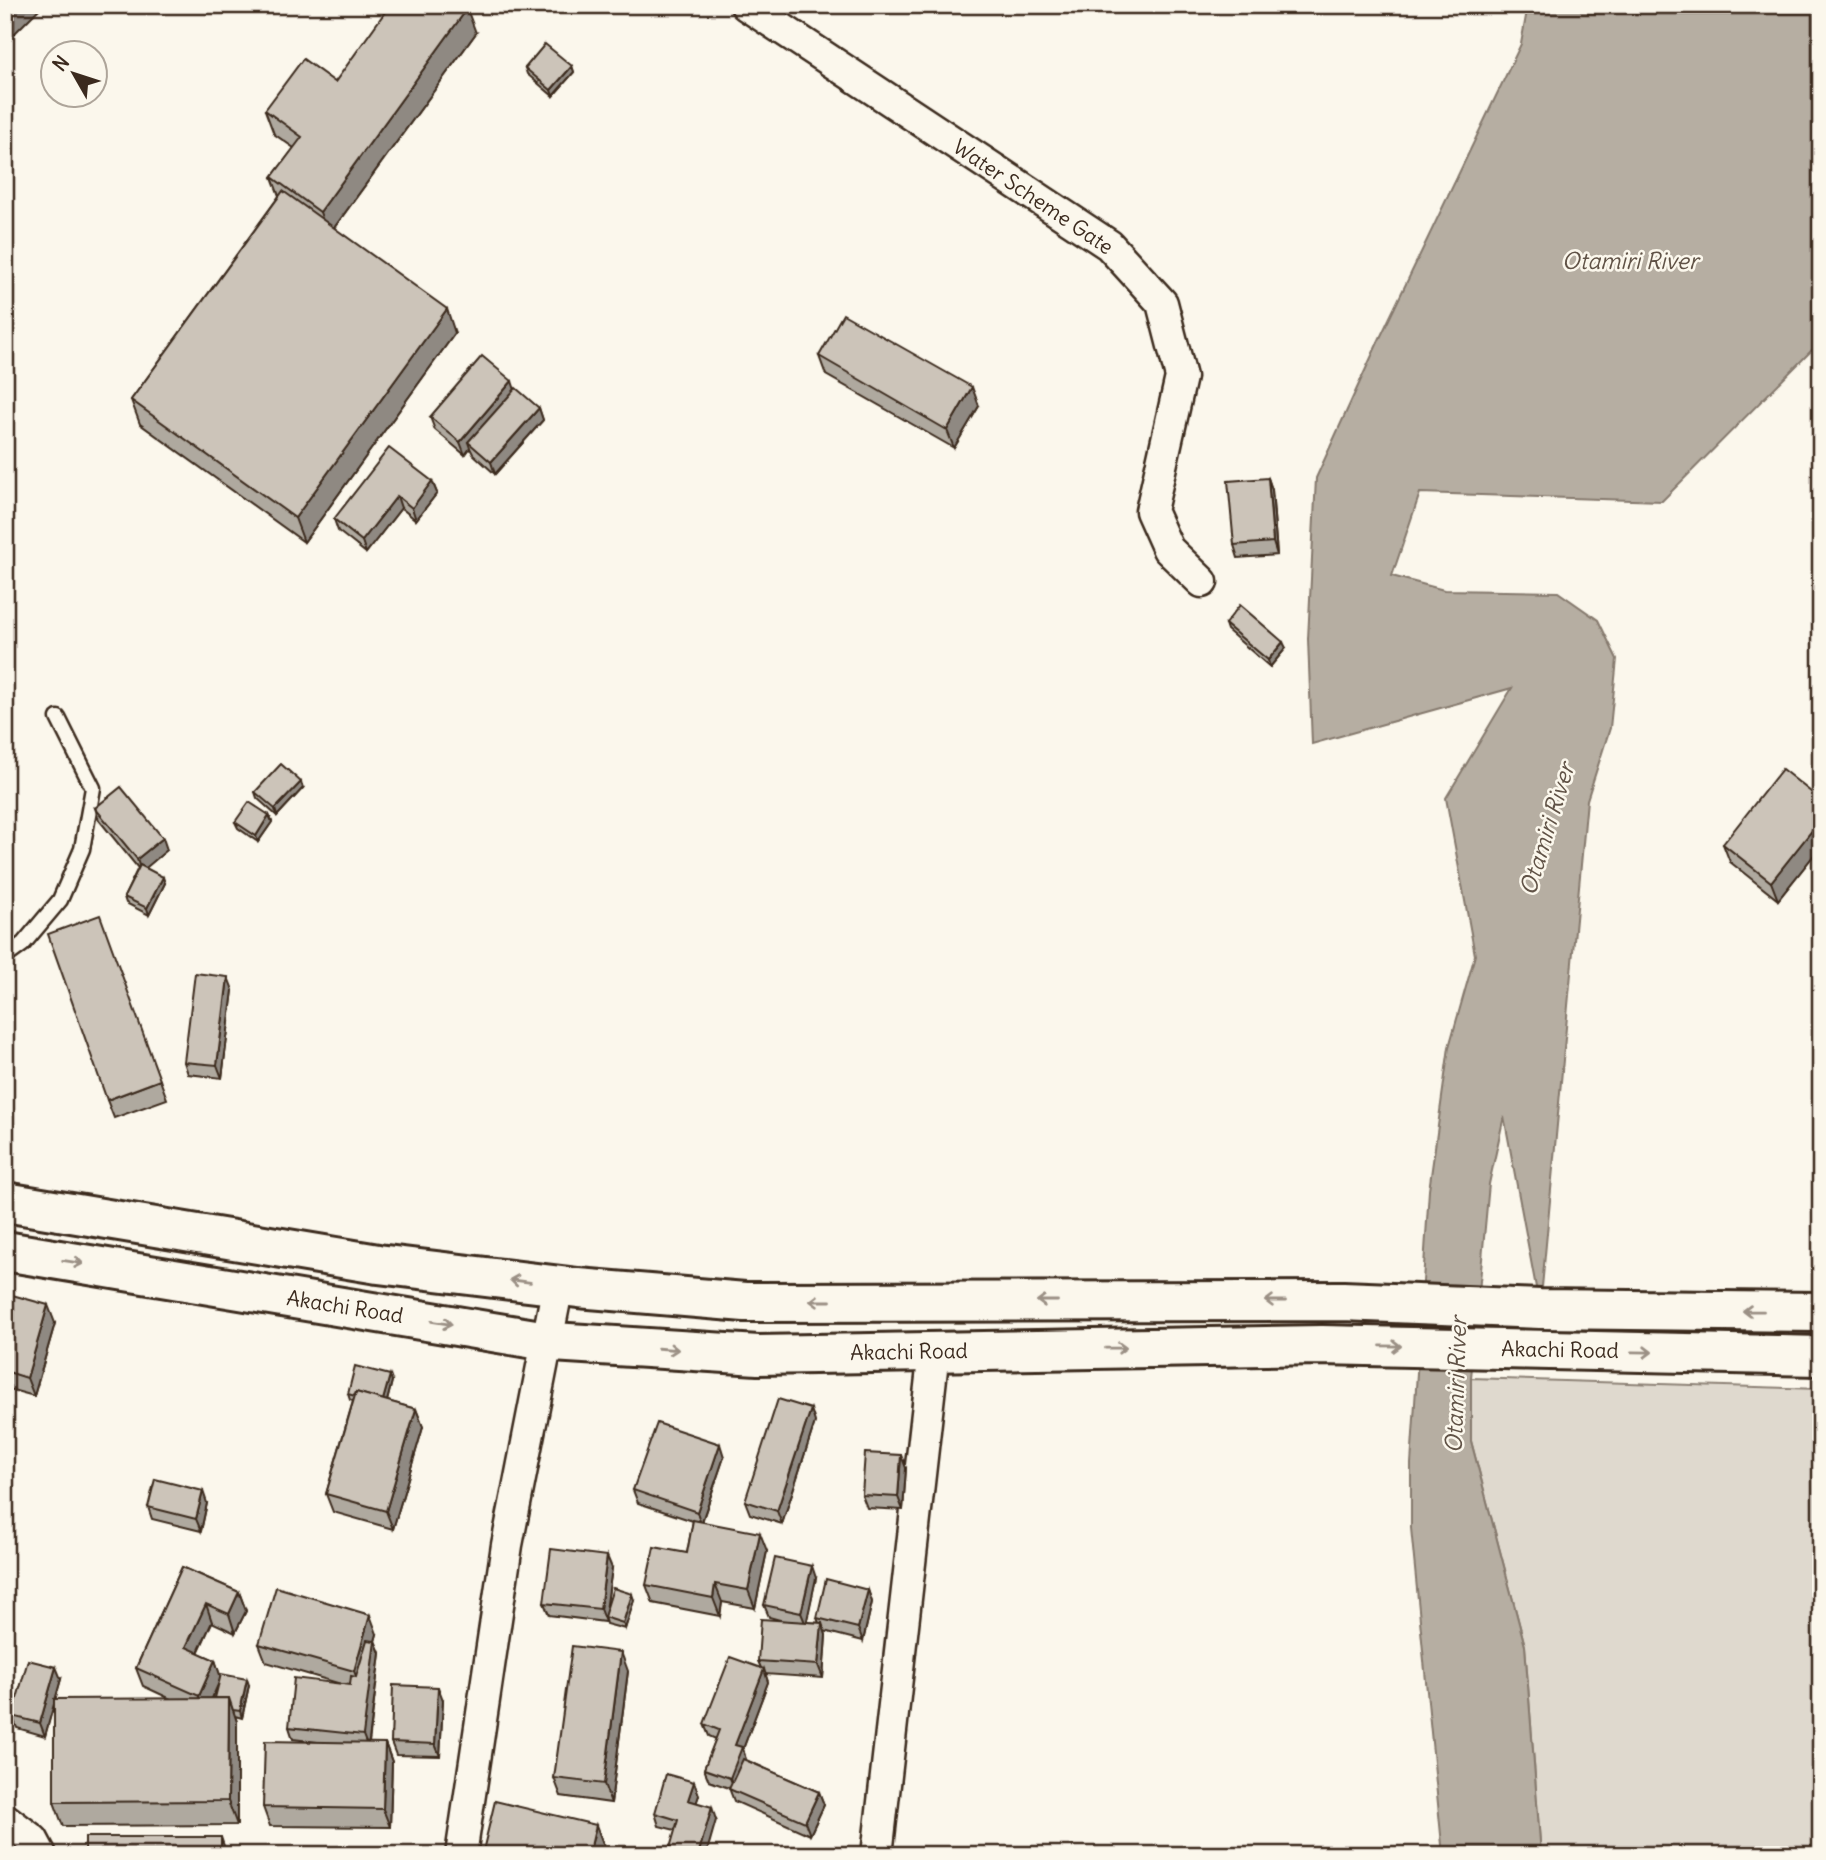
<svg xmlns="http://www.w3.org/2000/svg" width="1826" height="1860" viewBox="0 0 1826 1860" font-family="Delius,sans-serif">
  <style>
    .green { fill: #dfd9ce; stroke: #8d8276; stroke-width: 2 }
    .water { fill: #b6aea2; stroke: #85796d; stroke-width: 2 }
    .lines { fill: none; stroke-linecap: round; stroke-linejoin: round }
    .lane-casing { stroke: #3b2a1e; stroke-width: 19 }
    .street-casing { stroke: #3b2a1e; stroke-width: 35 }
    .secondary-casing { stroke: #3b2a1e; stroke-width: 44 }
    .lane { stroke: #fbf7ec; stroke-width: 14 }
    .street { stroke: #fbf7ec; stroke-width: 30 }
    .secondary { stroke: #fbf7ec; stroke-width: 38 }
    .wall { fill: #afa99f; stroke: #3b2a1e; stroke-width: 2; fill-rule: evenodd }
    .shaded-wall { fill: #8f8982; stroke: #3b2a1e; stroke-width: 2 }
    .building { fill: #ccc4b9; stroke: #3b2a1e; stroke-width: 2 }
    .oneway { stroke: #9b9085 }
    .labels { text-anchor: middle; stroke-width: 5; stroke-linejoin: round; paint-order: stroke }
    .street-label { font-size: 21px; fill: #3b2a1e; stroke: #fbf7ec }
    .water-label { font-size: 23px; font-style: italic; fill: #605246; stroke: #fbf7ec }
  </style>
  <rect width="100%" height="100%" fill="#fbf7ec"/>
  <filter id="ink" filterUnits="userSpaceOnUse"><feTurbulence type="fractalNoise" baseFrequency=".0143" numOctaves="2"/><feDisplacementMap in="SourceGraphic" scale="14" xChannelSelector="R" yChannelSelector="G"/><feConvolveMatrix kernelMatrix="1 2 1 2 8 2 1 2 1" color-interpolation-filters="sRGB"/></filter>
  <g filter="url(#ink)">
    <path class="green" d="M1471,1378L1821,1389V1855H1541L1525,1646L1471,1441Z"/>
    <path class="water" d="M1528,5H1821V345L1816,346L1662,501L1420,493L1392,576L1444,590L1558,592L1598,620L1617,659L1610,728L1587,800L1540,1309L1504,1116L1489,1184L1471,1378V1441L1525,1646L1541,1855H1443L1411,1528V1464L1429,1190L1449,1047L1475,955L1446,798L1512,688L1312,744L1308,639L1316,478L1379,340L1521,44Z"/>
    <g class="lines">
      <defs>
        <path id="lane" d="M5,957L23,944L60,900L82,849L93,788L58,718"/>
        <g id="street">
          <path d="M746,5L1109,245L1162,303L1181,377L1151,511L1168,549L1202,582"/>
          <path d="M5,1819L33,1840L41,1855"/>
          <path d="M461,1855L507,1545L558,1285"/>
          <path d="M877,1855L934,1351"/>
        </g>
        <g id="secondary">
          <path d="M5,1202L378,1264L578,1288L745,1302L1343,1301L1540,1309L1821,1312"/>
          <path d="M5,1251L553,1342L758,1355L1322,1345L1821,1356"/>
        </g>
      </defs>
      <use href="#lane" class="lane-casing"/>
      <use href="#street" class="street-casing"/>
      <use href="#secondary" class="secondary-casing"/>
      <use href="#lane" class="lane"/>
      <use href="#street" class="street"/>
      <use href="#secondary" class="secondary"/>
    </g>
    <g class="wall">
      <path d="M476,33L334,228L455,333L304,542L140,424L131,400L279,196L272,177L294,148L274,134L265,110L335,82Z"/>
      <path d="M572,66L574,72L553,96L527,74L525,68Z"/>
      <path d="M819,356L979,406L954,448L826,375Z"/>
      <path d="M515,390L539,408L543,420L495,474L473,454L470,448L465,455L435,430L430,417Z"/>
      <path d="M1268,478L1272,490L1277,555L1238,558L1234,545Z"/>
      <path d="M432,481L437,493L416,520L401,508L366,553L338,531L334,519Z"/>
      <path d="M1225,624L1286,648L1270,667L1227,630Z"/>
      <path d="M303,788L277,816L257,798L255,792Z"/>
      <path d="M1821,800V846L1778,900L1730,862L1723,844Z"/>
      <path d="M95,808L167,850L145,868L165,883L149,915L126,903L124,897L138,868L99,820Z"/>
      <path d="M269,815L272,822L258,842L238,828L235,822Z"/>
      <path d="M233,990L222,1078L188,1074L184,1062Z"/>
      <path d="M160,1080L167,1099L114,1118L107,1100Z"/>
      <path d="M5,1293L55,1323L34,1396L5,1388Z"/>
      <path d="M392,1381L387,1401L416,1409L423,1427L393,1529L333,1512L326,1494L353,1401L350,1400L348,1394Z"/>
      <path d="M815,1422L782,1524L750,1514L745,1501Z"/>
      <path d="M724,1457L702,1522L767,1551L755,1608L722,1602L720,1616L653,1603L646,1585L687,1553L693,1521L638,1503L633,1490Z"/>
      <path d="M906,1468L903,1510L867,1508L862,1495Z"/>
      <path d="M207,1503L201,1531L152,1519L148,1507Z"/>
      <path d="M182,1567L239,1592L246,1611L235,1633L212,1622L198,1653L215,1660L220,1676L249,1685L242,1718L235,1716L237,1722V1825L63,1826L54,1802V1702L45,1736L17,1728L12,1716L61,1679L55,1699H171L143,1686L136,1668ZM218,1685L215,1698H212Z"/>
      <path d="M612,1568L606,1609L634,1600L625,1629L606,1624L605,1620V1622L549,1615L544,1603Z"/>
      <path d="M816,1578L806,1622L819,1623L817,1618L868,1590L872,1602L863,1641L824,1631L826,1635L823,1678L765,1674L768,1682L743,1749L746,1760L819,1792L824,1805L810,1835L734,1801L729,1788L709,1781L704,1769L716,1739L709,1736L704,1724L761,1668L758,1661L784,1621L769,1617L764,1605Z"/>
      <path d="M377,1634L375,1641L380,1653L369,1743H385L392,1762L390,1827L270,1826L263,1807L318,1742L293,1739L289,1727L341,1684L266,1662L259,1644Z"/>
      <path d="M628,1671L611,1803L561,1796L554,1778Z"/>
      <path d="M443,1700L440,1756L396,1755L391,1742Z"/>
      <path d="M694,1782L699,1795L696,1803L716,1820L675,1830L659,1826L655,1813Z"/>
    </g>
    <g class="shaded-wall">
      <path d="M18,5H43L5,43V18Z"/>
      <path d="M467,9L476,33L328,236L320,212Z"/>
      <path d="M572,66L574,72L553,96L551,90Z"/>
      <path d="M447,309L455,333L304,542L295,518Z"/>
      <path d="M512,381L516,393L468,442L470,448L465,455L460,442Z"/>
      <path d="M972,387L979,406L954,448L947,430Z"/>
      <path d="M539,408L543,420L495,474L491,462Z"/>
      <path d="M1268,478L1272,490L1277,555L1273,542Z"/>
      <path d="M432,481L437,493L416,520L412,508Z"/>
      <path d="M397,496L401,508L366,553L362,541Z"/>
      <path d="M1283,642L1286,648L1270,667L1268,660Z"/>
      <path d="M301,782L303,788L277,816L275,809Z"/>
      <path d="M269,815L272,822L258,842L256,836Z"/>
      <path d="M1821,819V846L1778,900L1771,882Z"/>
      <path d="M163,838L167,850L141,872L137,859Z"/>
      <path d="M163,877L165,883L149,915L147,908Z"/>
      <path d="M228,977L233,990L222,1078L217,1065Z"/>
      <path d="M48,1305L55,1323L34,1396L27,1378Z"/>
      <path d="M390,1375L392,1381L385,1409L382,1403Z"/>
      <path d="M416,1409L423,1427L393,1529L386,1511Z"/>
      <path d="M811,1409L815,1422L782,1524L777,1511Z"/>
      <path d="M720,1444L724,1457L701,1524L697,1512Z"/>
      <path d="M901,1455L906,1468L903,1510L898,1497Z"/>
      <path d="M203,1491L207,1503L201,1531L196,1519Z"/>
      <path d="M760,1533L767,1551L755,1608L748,1590Z"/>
      <path d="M607,1556L612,1568L605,1618L604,1617L605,1622L600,1609Z"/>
      <path d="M812,1566L816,1578L806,1625L801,1613Z"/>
      <path d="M715,1584L722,1602L720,1616L713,1598Z"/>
      <path d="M868,1590L872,1602L863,1641L858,1628Z"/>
      <path d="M239,1592L246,1611L235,1633L229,1614Z"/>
      <path d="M632,1594L634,1600L625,1629L623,1623Z"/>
      <path d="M206,1604L212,1622L192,1665L186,1647Z"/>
      <path d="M370,1615L377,1634L375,1641L380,1653L368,1748L363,1735L361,1689L354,1671Z"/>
      <path d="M822,1623L826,1635L823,1678L818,1665Z"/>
      <path d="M621,1652L628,1671L611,1803L604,1784Z"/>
      <path d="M215,1660L221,1678L205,1714L199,1696Z"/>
      <path d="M56,1667L61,1679L45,1736L40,1723Z"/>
      <path d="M764,1669L768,1682L743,1749L746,1760L735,1790L730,1778L735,1745Z"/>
      <path d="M247,1679L249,1685L242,1718L240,1711Z"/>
      <path d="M438,1687L443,1700L440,1756L435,1744Z"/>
      <path d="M229,1698L237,1722V1825L228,1801Z"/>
      <path d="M385,1743L392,1762L390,1827L383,1809Z"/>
      <path d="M694,1782L699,1795L693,1813L688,1800Z"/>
      <path d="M819,1792L824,1805L810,1835L805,1822Z"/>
      <path d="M712,1807L716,1820L706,1855H698Z"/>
      <path d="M596,1825L605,1849L604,1855H589Z"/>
      <path d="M221,1837L227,1855H221Z"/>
    </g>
    <g class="building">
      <path d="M5,5H18L5,18Z"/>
      <path d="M390,5H462L467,9L320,212L272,177L302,137L265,110L303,59L335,82Z"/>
      <path d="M545,44L572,66L551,90L525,68Z"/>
      <path d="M283,191L447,309L295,518L131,400Z"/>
      <path d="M843,314L972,387L947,430L819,356Z"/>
      <path d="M482,356L512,381L460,442L430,417Z"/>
      <path d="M516,388L539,408L491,462L468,442Z"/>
      <path d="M389,448L432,481L412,508L397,496L362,541L334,519Z"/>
      <path d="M1268,478L1273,542L1234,545L1228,481Z"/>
      <path d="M1240,605L1283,642L1268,660L1225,624Z"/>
      <path d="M281,764L301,782L275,809L255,792Z"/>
      <path d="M1782,769L1821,800V819L1771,882L1723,844Z"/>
      <path d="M121,787L163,838L137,859L95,808Z"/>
      <path d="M249,802L269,815L256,836L235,822Z"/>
      <path d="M140,865L163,877L147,908L124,897Z"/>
      <path d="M100,915L160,1080L107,1100L48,934Z"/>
      <path d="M195,973L228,977L217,1065L184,1062Z"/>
      <path d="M5,1293L48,1305L27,1378L5,1371Z"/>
      <path d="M355,1366L390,1375L383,1400L356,1392L355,1396L348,1394Z"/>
      <path d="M356,1392L416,1409L386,1511L326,1494Z"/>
      <path d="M778,1399L811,1409L777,1511L745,1501Z"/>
      <path d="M657,1423L720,1444L697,1512L633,1490Z"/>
      <path d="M865,1453L901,1455L898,1497L862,1495Z"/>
      <path d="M155,1479L203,1491L196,1519L148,1507Z"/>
      <path d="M693,1520L760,1533L748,1590L715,1584L713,1598L646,1585L654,1547L687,1553Z"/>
      <path d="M551,1549L607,1556L600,1609L544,1603Z"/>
      <path d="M775,1558L812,1566L801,1613L764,1605Z"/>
      <path d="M182,1567L239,1592L229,1614L206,1604L186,1647L215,1660L199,1696L136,1668Z"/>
      <path d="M826,1579L868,1590L858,1628L817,1618Z"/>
      <path d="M276,1587L370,1615L354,1671L259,1644Z"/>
      <path d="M613,1588L632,1594L623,1623L604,1617Z"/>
      <path d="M761,1619L822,1623L818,1665L758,1661Z"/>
      <path d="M367,1640L375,1641L363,1735L289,1727L294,1678L350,1685L351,1676L356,1677Z"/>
      <path d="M572,1646L621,1652L604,1784L554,1778Z"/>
      <path d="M730,1657L764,1669L735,1745L742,1747L730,1778L704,1769L719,1730L704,1724Z"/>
      <path d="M28,1660L56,1667L40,1723L12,1716Z"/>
      <path d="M221,1674L247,1679L240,1711L233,1710L229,1698H215Z"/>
      <path d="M393,1685L438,1687L435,1744L391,1742Z"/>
      <path d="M229,1698L228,1801L54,1802V1699Z"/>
      <path d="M265,1741L385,1743L383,1809L263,1807Z"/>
      <path d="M743,1759L819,1792L805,1822L729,1789Z"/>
      <path d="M666,1774L694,1782L688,1800L712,1807L698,1855H668L678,1820L655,1813Z"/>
      <path d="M495,1801L596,1825L589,1855H482Z"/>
      <rect x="85" y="1837" width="136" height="18"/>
    </g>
    <defs><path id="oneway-shaft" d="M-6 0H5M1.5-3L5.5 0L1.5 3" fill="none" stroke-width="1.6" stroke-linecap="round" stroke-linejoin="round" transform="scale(1.75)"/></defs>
    <g class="oneway">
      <use href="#oneway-shaft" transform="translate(73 1262) rotate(9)"/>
      <use href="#oneway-shaft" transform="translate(520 1281) rotate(-173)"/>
      <use href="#oneway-shaft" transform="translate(820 1301) rotate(180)"/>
      <use href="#oneway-shaft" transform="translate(1047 1301) rotate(180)"/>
      <use href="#oneway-shaft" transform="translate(1275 1301) rotate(180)"/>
      <use href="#oneway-shaft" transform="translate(1753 1311) rotate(-179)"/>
      <use href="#oneway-shaft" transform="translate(442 1323) rotate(9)"/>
      <use href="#oneway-shaft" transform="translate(1391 1346) rotate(1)"/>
      <use href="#oneway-shaft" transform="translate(1116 1348) rotate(-1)"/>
      <use href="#oneway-shaft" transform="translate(668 1349) rotate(4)"/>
      <use href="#oneway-shaft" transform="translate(1642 1352) rotate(1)"/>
    </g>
  </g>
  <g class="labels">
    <g class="street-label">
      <text transform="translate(1033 197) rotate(34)" y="7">Water Scheme Gate</text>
      <text transform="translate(345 1307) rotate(9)" y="7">Akachi Road</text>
      <text transform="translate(1560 1350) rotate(1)" y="7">Akachi Road</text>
      <text transform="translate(909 1352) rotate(-1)" y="7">Akachi Road</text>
    </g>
    <g class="water-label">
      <text x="1630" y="269">Otamiri River</text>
      <text transform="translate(1547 829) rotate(-73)" y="8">Otamiri River</text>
      <text transform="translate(1456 1385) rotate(-88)" y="8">Otamiri River</text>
    </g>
  </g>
  <rect width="1826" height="1860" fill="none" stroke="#fbf7ec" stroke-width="28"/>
  <rect x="14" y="14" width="1798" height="1832" fill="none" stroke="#3b2a1e" stroke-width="2.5" filter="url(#ink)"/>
  <g transform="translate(74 74) rotate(309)"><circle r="33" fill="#fbf7ec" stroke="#aea59a" stroke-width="2"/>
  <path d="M0-5L12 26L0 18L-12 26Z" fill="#3b2a1e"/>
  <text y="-10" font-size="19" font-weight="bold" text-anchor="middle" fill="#3b2a1e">N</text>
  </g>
</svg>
